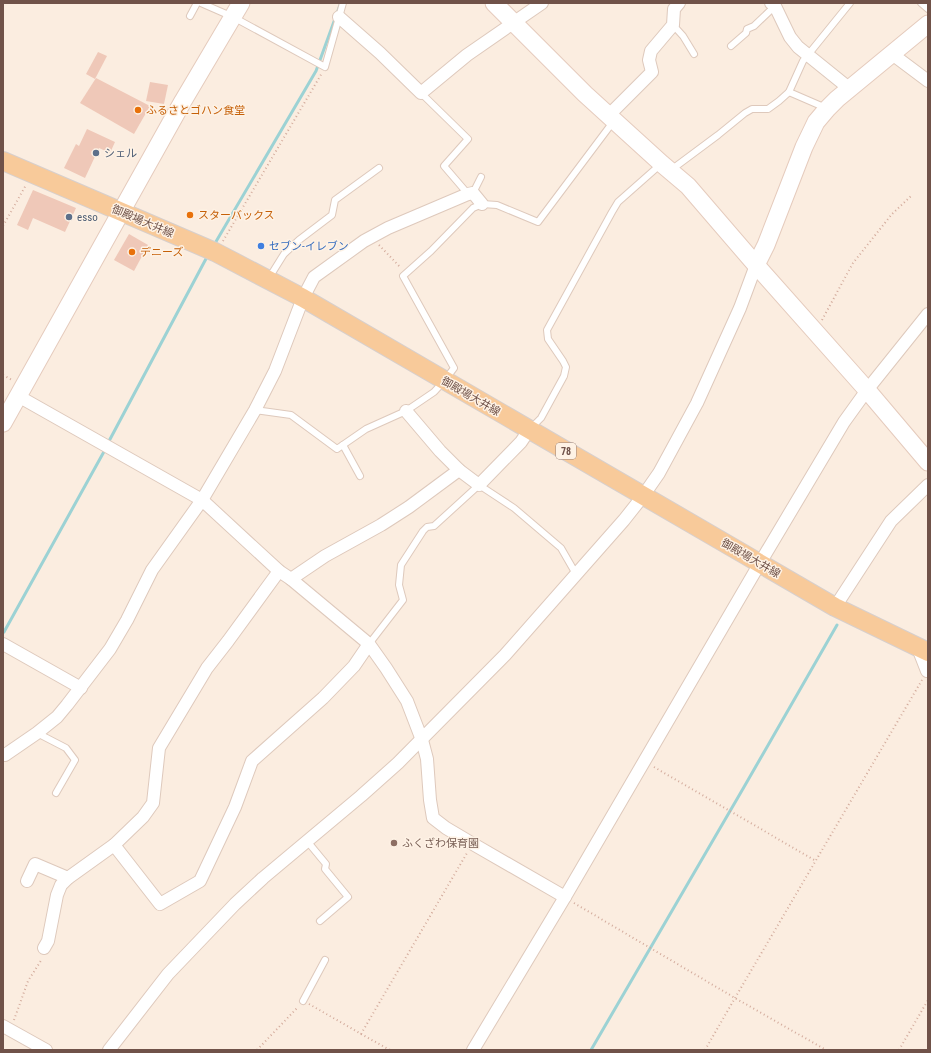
<svg xmlns="http://www.w3.org/2000/svg" width="931" height="1053" viewBox="0 0 931 1053" font-family="'Roboto Condensed','Noto Sans JP',sans-serif">
  <style>
    .lines { fill: none; stroke-linecap: round; stroke-linejoin: round }
    .stream { stroke: #9cd2d4; stroke-width: 3 }
    .building { fill: #efc8b8 }
    .lane-casing { stroke: #dec9bc; stroke-width: 8 }
    .street-casing { stroke: #dec9bc; stroke-width: 14 }
    .secondary-casing { stroke: #e5cbbd; stroke-width: 19 }
    .primary-casing { stroke: #d7cfcc; stroke-width: 20 }
    .path { stroke: #d3ab9c; stroke-width: 2; stroke-dasharray: 1 3; stroke-linecap: butt }
    .lane { stroke: #fff; stroke-width: 6 }
    .street { stroke: #fff; stroke-width: 12 }
    .secondary { stroke: #fff; stroke-width: 17 }
    .primary { stroke: #f8ca9a; stroke-width: 18 }
    .food-dot { fill: #e8710a; stroke: #fef2e5; stroke-width: 1.5 }
    .service-dot { fill: #5c6f8a; stroke: #fef2e5; stroke-width: 1.5 }
    .shop-dot { fill: #3f7fe0; stroke: #fef2e5; stroke-width: 1.5 }
    .education-dot { fill: #8d6e63; stroke: #fef2e5; stroke-width: 1.5 }
    .labels { text-anchor: middle; stroke-width: 3; stroke-linejoin: round; paint-order: stroke }
    .shield { fill: #fef2e5; stroke: #9b8278; stroke-width: 1 }
    .shield-label { font-size: 10px; font-weight: bold; fill: #705249 }
    .food-label { font-size: 11px; fill: #c56008; stroke: #fef2e5; text-anchor: start }
    .service-label { font-size: 11px; fill: #4e5e75; stroke: #fef2e5; text-anchor: start }
    .street-label { font-size: 11px; fill: #705249; stroke: #fef2e5 }
    .shop-label { font-size: 11px; fill: #366cbe; stroke: #fef2e5; text-anchor: start }
    .education-label { font-size: 11px; fill: #785e54; stroke: #fef2e5; text-anchor: start }
  </style>
  <rect width="100%" height="100%" fill="#fbede0"/>
  <g class="lines">
    <g class="stream">
      <path d="M214,245L316,71L340,5"/>
      <path d="M108,443L208,255"/>
      <path d="M4,632L106,448"/>
      <path d="M591,1050L744,787L837,625"/>
    </g>
  </g>
  <g class="building">
    <path d="M98,52L107,56L95,79L86,74Z"/>
    <path d="M96,78L150,106L134,134L80,103Z"/>
    <path d="M150,82L168,85L164,104L146,101Z"/>
    <path d="M87,129L115,142L110,153L99,148L85,178L64,168L76,144L79,146Z"/>
    <path d="M33,190L76,208L65,232L33,218L28,230L17,225Z"/>
    <path d="M129,234L148,245L134,271L114,260Z"/>
  </g>
  <g class="lines">
    <defs>
      <g id="lane">
        <path d="M201,3L233,17L325,67L343,3"/>
        <path d="M921,3L928,9"/>
        <path d="M190,16L197,3"/>
        <path d="M673,25L683,36L694,54"/>
        <path d="M731,46L746,33L747,29L754,26L776,5"/>
        <path d="M789,92L826,108"/>
        <path d="M421,93L468,139L444,166L468,194"/>
        <path d="M671,170L718,135L745,113L752,109H768L779,101L789,92L803,61L850,3"/>
        <path d="M473,193L481,177"/>
        <path d="M269,278L284,254L299,240L332,215L335,200L379,168"/>
        <path d="M255,410L291,415L337,449L366,429L406,411L434,392L445,380L454,368L403,276L431,251L473,208L482,204L497,205L538,222L613,122"/>
        <path d="M530,429L541,418L564,376L566,367L563,361L548,339L547,330L612,212L618,202L661,164"/>
        <path d="M343,445L360,476"/>
        <path d="M369,644L403,600L399,585L401,565L423,531L427,527L434,526L479,485L514,508L561,548L576,574"/>
        <path d="M37,733L66,748L75,760L56,793"/>
        <path d="M307,841L326,864L325,869L348,897L320,921"/>
        <path d="M303,1001L325,960"/>
      </g>
      <g id="street">
        <path d="M771,3L775,6L790,37L798,47L850,89"/>
        <path d="M339,17L380,53L421,93L467,55L542,3"/>
        <path d="M892,54L928,81"/>
        <path d="M608,116L652,72L649,60L651,51L673,25L674,9L679,3"/>
        <path d="M18,396L202,500L279,571L291,579L369,644L386,668L407,701L422,740L427,759L430,800L433,818L446,828L473,844L565,897"/>
        <path d="M406,411L440,451L459,470L479,485L521,442L529,430"/>
        <path d="M291,579L325,556L381,525L409,507L459,470"/>
        <path d="M835,607L891,521L928,485"/>
        <path d="M3,644L81,688"/>
        <path d="M918,648L927,671"/>
        <path d="M3,755H5L37,733L57,717L67,705L110,649L127,620L152,570L202,500L255,410L275,371L303,298L314,277L364,241L388,228L468,194L473,193L482,204"/>
        <path d="M114,845L160,904L200,881L235,807L252,761L323,698L354,666L369,644"/>
        <path d="M27,881L35,864L68,878"/>
        <path d="M44,948L48,941L57,895L61,885L68,878L114,845L143,817L153,803L159,748L207,668L228,641L279,571"/>
        <path d="M3,1026L46,1050"/>
        <path d="M109,1050L168,974L235,904L263,878L361,796L398,763L505,655L624,520L643,496L659,473L697,403L740,308L756,265"/>
        <path d="M473,1050L565,897L760,563L844,422L867,390L928,314"/>
      </g>
      <g id="secondary">
        <path d="M494,3L585,94L662,164L688,186L756,265L867,390L928,462"/>
        <path d="M756,265L766,245L804,147L816,122L827,109L837,99L928,24"/>
        <path d="M3,423L183,101L241,3"/>
      </g>
      <path id="primary" d="M3,161L215,252L303,298L835,607L928,652"/>
    </defs>
    <use href="#lane" class="lane-casing"/>
    <use href="#street" class="street-casing"/>
    <use href="#secondary" class="secondary-casing"/>
    <use href="#primary" class="primary-casing"/>
    <g class="path">
      <path d="M3,226L26,185"/>
      <path d="M223,241L322,73"/>
      <path d="M379,245L401,268"/>
      <path d="M822,320L853,263L892,214L911,196"/>
      <path d="M3,375L12,380"/>
      <path d="M654,767L816,861"/>
      <path d="M574,903L735,998L826,1050"/>
      <path d="M309,1004L361,1034L467,853"/>
      <path d="M14,1020L28,981L42,959"/>
      <path d="M361,1034L390,1050"/>
      <path d="M257,1050L298,1007"/>
      <path d="M705,1050L735,998L922,680"/>
      <path d="M899,1050L928,1000"/>
    </g>
    <use href="#lane" class="lane"/>
    <use href="#street" class="street"/>
    <use href="#secondary" class="secondary"/>
    <use href="#primary" class="primary"/>
  </g>
  <g class="food-dot">
    <circle cx="138" cy="110" r="4"/>
    <circle cx="190" cy="215" r="4"/>
    <circle cx="132" cy="252" r="4"/>
  </g>
  <g class="service-dot">
    <circle cx="96" cy="153" r="4"/>
    <circle cx="69" cy="217" r="4"/>
  </g>
  <circle class="shop-dot" cx="261" cy="246" r="4"/>
  <circle class="education-dot" cx="394" cy="843" r="4"/>
  <g class="labels">
    <rect class="shield" x="556" y="443" width="20" height="16" rx="3"/>
    <g class="shield-label">
      <text x="566" y="455">78</text>
    </g>
    <g class="food-label">
      <text x="146" y="114">ふるさとゴハン食堂</text>
      <text x="198" y="219">スターバックス</text>
      <text x="140" y="256">デニーズ</text>
    </g>
    <g class="service-label">
      <text x="104" y="157">シェル</text>
      <text x="77" y="221">esso</text>
    </g>
    <g class="street-label">
      <text transform="translate(143 221) rotate(23)" y="4">御殿場大井線</text>
      <text transform="translate(471 396) rotate(30)" y="4">御殿場大井線</text>
      <text transform="translate(751 558) rotate(30)" y="4">御殿場大井線</text>
    </g>
    <g class="shop-label">
      <text x="269" y="250">セブン-イレブン</text>
    </g>
    <g class="education-label">
      <text x="402" y="847">ふくざわ保育園</text>
    </g>
  </g>
  <rect width="931" height="1053" fill="none" stroke="#705249" stroke-width="8"/>
</svg>
